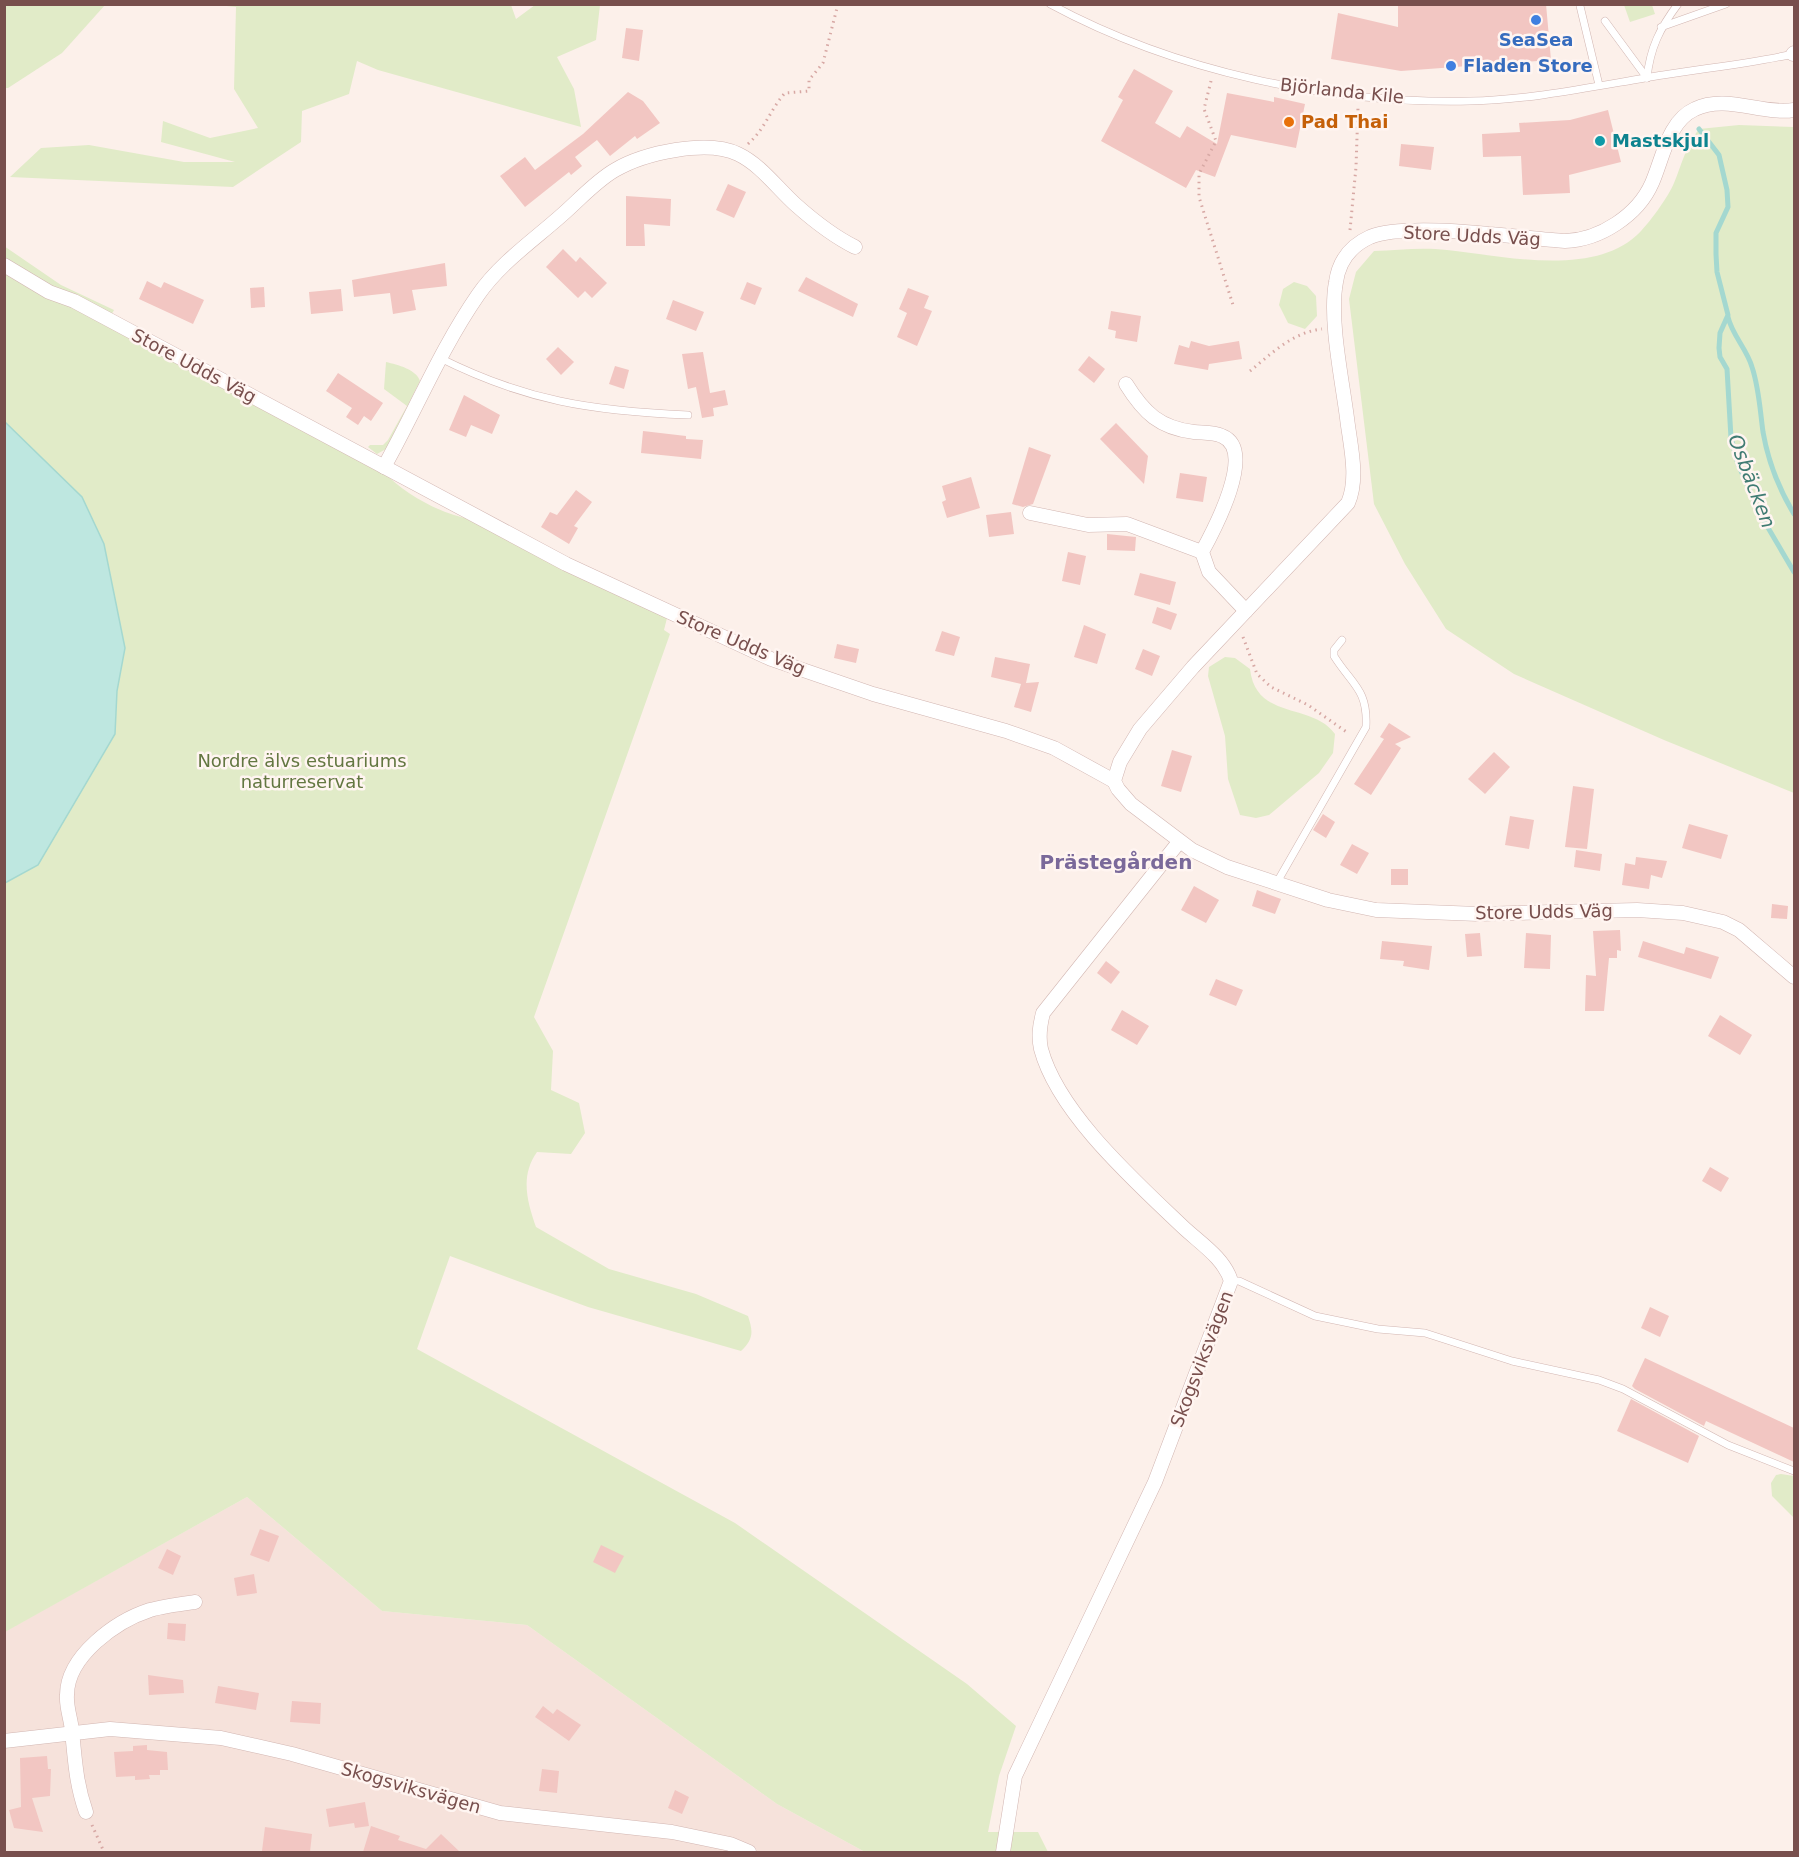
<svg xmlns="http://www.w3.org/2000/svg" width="1799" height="1857" viewBox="0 0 1799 1857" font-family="'DejaVu Sans',sans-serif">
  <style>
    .residential { fill: #f6e2db }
    .green { fill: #e1ebc8 }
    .water { fill: #bee7e0; stroke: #a4d8d0; stroke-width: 1.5 }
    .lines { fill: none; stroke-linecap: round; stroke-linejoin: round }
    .stream { stroke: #a4d8d0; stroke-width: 5 }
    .building { fill: #f2c6c2 }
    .service-casing { stroke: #d2b6b2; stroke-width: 8 }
    .minor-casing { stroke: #d2b6b2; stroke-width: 15 }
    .path { stroke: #d7a8a4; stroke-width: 3; stroke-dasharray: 1.5 4.5; stroke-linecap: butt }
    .service { stroke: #fff; stroke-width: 7 }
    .minor { stroke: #fff; stroke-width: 14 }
    .shop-dot { fill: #3f7fe0; stroke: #fff5f1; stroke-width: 2 }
    .food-dot { fill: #e8710a; stroke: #fff5f1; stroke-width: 2 }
    .culture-dot { fill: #0f9aa8; stroke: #fff5f1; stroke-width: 2 }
    .labels { text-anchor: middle; stroke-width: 5; stroke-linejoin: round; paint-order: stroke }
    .shop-label { font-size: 18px; font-weight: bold; fill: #366cbe; stroke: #fff5f1 }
    .street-label { font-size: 18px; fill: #784f4d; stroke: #fff5f1 }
    .food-label { font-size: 18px; font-weight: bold; fill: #c56008; stroke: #fff5f1; text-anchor: start }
    .culture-label { font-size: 18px; font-weight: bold; fill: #0d838f; stroke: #fff5f1; text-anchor: start }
    .park-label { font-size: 18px; fill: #637741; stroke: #fff5f1 }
    .water-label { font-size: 20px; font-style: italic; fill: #407c73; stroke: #fff5f1 }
    .neighbourhood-label { font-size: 20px; font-weight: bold; fill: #7a699a; stroke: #fff5f1 }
  </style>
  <rect width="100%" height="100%" fill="#fcf0ea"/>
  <path class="residential" d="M247,1497L382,1611L527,1625L777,1804L865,1852H5L4,1632Z"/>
  <g class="green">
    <path d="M4,5L5,4L105,5L62,53L8,88H4Z"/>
    <path d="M217,5H511L516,19L535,5H600L596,40L557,57L574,89L581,127L378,70L357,61L349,94L302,111L301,142L233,187L10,177L41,148L89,145L184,162H235L161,142L163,121L210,138L258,128L234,89L236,7Z"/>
    <path d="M1624,5H1652L1655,14L1630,22Z"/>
    <path d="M1739,125L1794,127V793L1664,740L1514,674L1446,629L1405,564L1374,504L1349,299L1356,272L1374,251C1398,250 1423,247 1447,250C1503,256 1592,277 1637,235C1648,225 1669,196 1674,183C1682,164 1686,145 1699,129Z"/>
    <path d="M4,246L61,285L114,310L106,325L384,472C404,494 441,514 470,519L667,618L664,630L670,634L534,1017L553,1051L551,1090L579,1103L585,1133L571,1154L537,1152C520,1176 527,1201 536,1227L609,1269L696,1294L748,1316C753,1331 754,1339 741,1351L588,1307L450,1256L417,1349L735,1523L967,1684L1016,1726L999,1776L988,1832H1038L1048,1852H865L777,1804L527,1625L382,1611L247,1497L5,1632Z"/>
    <path d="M1294,282L1307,286L1316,296L1317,316L1305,329L1288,323L1279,305L1283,289Z"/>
    <path d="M386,362C398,365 416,369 420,381L386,449L377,454L368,447L370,445H383L388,440L407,406L384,389Z"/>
    <path d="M1225,657L1235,658L1250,669C1256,721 1312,702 1335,734L1333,753L1319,773L1269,815L1256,818L1240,815L1228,779L1225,736L1208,676L1209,667Z"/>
    <path d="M1781,1474L1794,1476V1518L1772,1496L1771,1483L1776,1475Z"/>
  </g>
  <path class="water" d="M4,421L82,497L104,544L125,648L117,691L115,734L38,865L5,883Z"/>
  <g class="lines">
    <g class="stream">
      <path d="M1699,129L1719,155L1727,190L1728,207L1716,233V254L1717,272L1728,315L1720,333L1719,348L1720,357L1727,369L1731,438L1738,464L1760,514L1794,572"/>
      <path d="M1728,317C1732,335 1747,349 1752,367C1759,388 1760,410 1763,432C1768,461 1779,489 1794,514"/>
    </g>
  </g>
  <g class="building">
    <path d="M1417,4H1546L1551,60L1401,71L1331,59L1338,13L1398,27V6Z"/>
    <path d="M626,28L643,30L639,61L622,58Z"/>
    <path d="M1134,69L1173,91L1155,123L1180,138L1187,126L1217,144L1227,93L1274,102V97L1305,104L1296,148L1231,135L1215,177L1196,170L1186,188L1101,141L1123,100L1118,97Z"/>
    <path d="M628,92L643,101L660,123L637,139L635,136L610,156L597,140L575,157L582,166L571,175L569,172L525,207L500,176L525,157L535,170L583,134Z"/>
    <path d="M1608,110L1621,162L1569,175L1570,193L1523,195L1521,156L1483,157L1482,134L1520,132L1519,123L1570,120Z"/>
    <path d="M1401,144L1434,147L1431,170L1399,166Z"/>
    <path d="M728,184L746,192L734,218L716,210Z"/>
    <path d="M626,196L671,199L670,226L644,224L645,246H626Z"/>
    <path d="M563,249L576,262L580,257L607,283L592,298L585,291L578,298L546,267Z"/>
    <path d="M445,263L447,286L412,290L416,310L393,314L390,293L354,297L352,280Z"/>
    <path d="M806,277L858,304L853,317L798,291Z"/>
    <path d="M147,281L161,288L164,282L204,300L193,324L139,299Z"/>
    <path d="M747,282L762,288L755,305L740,299Z"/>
    <path d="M264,287L265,307L251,308L250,288Z"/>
    <path d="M908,288L929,296L924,308L932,311L917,346L897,337L907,313L899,309Z"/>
    <path d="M341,289L343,311L311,314L309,292Z"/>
    <path d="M673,300L704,312L696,331L666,319Z"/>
    <path d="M1111,311L1141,316L1137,342L1115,338L1116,331L1108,329Z"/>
    <path d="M1191,341L1209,346L1239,341L1242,359L1209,364L1208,370L1174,364L1179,345L1189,348Z"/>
    <path d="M558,347L574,362L561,375L546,359Z"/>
    <path d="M703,352L710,393L725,390L728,405L713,408L714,416L702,418L696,387L688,389L682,354Z"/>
    <path d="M1089,356L1105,369L1094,383L1078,370Z"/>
    <path d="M615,366L629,370L624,389L609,384Z"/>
    <path d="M338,373L383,403L371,421L364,416L358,425L346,417L352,408L326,391Z"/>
    <path d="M464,395L500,415L492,434L471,425L466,437L449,430Z"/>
    <path d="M1116,423L1148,456L1144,484L1100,439Z"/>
    <path d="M643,431L686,436V439L703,440L701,459L641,453Z"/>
    <path d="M1029,447L1051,455L1033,504L1023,507L1012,504Z"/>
    <path d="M1180,473L1207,477L1203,502L1176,498Z"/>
    <path d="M971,477L980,508L947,518L942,502L946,500L942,486Z"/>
    <path d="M576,490L592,502L574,526L578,528L569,544L541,527L550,512L557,515Z"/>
    <path d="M1011,512L1014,534L989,537L986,515Z"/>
    <path d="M1107,534L1136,537L1135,551L1107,550Z"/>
    <path d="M1068,552L1086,556L1080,585L1062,581Z"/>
    <path d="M1140,573L1176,582L1170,605L1134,595Z"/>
    <path d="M1157,607L1177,614L1171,630L1152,623Z"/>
    <path d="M1084,625L1106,634L1097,664L1074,657Z"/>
    <path d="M942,631L960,637L954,656L935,651Z"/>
    <path d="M837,644L859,649L856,663L834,658Z"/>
    <path d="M1143,649L1160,656L1152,676L1135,669Z"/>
    <path d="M995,657L1030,664L1026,683L1039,682L1031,712L1014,707L1021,684L991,677Z"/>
    <path d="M1389,723L1411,737L1395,744L1401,748L1371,795L1354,784L1384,739L1380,737Z"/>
    <path d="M1172,750L1192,756L1181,792L1161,786Z"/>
    <path d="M1494,752L1510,767L1485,794L1468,779Z"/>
    <path d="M1573,786L1594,789L1587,849L1565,847Z"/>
    <path d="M1323,814L1335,822L1326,838L1313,830Z"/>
    <path d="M1510,816L1534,820L1529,849L1505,845Z"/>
    <path d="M1689,824L1728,835L1721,859L1682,848Z"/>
    <path d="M1352,844L1369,853L1357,874L1340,865Z"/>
    <path d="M1576,850L1602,854L1600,871L1574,867Z"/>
    <path d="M1636,857L1667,861L1662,878L1651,875L1649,889L1622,885L1625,863L1635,865Z"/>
    <rect x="1391" y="869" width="17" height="16"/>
    <path d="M1194,886L1219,900L1206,923L1181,910Z"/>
    <path d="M1257,890L1281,899L1275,914L1252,906Z"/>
    <path d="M1772,904L1788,906L1787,919L1771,918Z"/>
    <path d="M1620,930L1621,951L1617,950V958H1609L1604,1011H1585L1586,975L1596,976L1593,931Z"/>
    <path d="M1480,933L1482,956L1467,957L1465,934Z"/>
    <path d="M1526,933L1551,935L1550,969L1524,968Z"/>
    <path d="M1382,941L1432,946L1429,970L1403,966L1404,961L1380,959Z"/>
    <path d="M1643,941L1684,954L1686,947L1719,957L1711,979L1638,957Z"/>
    <path d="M1106,961L1120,972L1111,984L1097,973Z"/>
    <path d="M1216,979L1243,990L1236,1006L1209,995Z"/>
    <path d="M1122,1010L1149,1026L1137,1045L1111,1030Z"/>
    <path d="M1720,1015L1752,1035L1740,1055L1708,1036Z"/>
    <path d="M1710,1167L1729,1178L1721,1192L1702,1181Z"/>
    <path d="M1650,1307L1669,1316L1660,1337L1641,1328Z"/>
    <path d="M1645,1358L1794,1428V1462L1706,1421L1704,1426L1635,1389L1632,1386Z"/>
    <path d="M1631,1399L1699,1436L1688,1463L1617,1431Z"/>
    <path d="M260,1529L279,1536L269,1562L250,1555Z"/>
    <path d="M601,1545L624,1556L615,1573L593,1562Z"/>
    <path d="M167,1549L181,1556L173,1575L158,1568Z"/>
    <path d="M254,1574L257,1593L237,1596L234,1578Z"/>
    <path d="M168,1623L186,1624L185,1641L167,1639Z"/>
    <path d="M148,1675L183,1680L184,1693L149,1695Z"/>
    <path d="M218,1686L259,1693L256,1710L215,1703Z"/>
    <path d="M292,1701L321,1703L320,1724L290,1722Z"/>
    <path d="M543,1706L553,1714L557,1709L581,1725L569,1741L535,1717Z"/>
    <path d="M147,1745V1750L167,1752L168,1770H160V1775H149L150,1779L135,1780V1776L116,1777L114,1752L133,1751V1746Z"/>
    <path d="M47,1756L48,1769H51L50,1796L32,1798L43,1832L14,1828L9,1810L21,1807L20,1758Z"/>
    <path d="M542,1769L559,1771L557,1793L539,1791Z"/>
    <path d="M675,1790L689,1797L682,1814L668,1808Z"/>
    <path d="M365,1802L369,1826L355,1828L354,1823L329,1827L326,1809Z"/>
    <path d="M371,1826L400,1836L398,1840L426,1849L441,1834L460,1852H363Z"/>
    <path d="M265,1827L312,1834L310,1852L262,1851Z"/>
  </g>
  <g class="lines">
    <defs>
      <g id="service">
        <path d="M1050,4C1176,72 1328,104 1470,101C1532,100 1601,85 1663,75C1706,68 1749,64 1793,54"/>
        <path d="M1580,6L1599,85"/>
        <path d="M1605,21L1647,78"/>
        <path d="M1661,27L1726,4"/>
        <path d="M1647,78C1650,48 1660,28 1678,4"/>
        <path d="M438,357C525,401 592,411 688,415"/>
        <path d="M1276,884L1366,727C1368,689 1352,685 1334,656V650L1342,640"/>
        <path d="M1231,1281H1239L1315,1316L1378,1329L1425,1333L1512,1361L1599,1380L1623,1389L1728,1445L1794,1471"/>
      </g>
      <g id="minor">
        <path d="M1793,54L1794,53"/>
        <path d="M1794,110C1762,115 1726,94 1695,109C1668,121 1663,158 1652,183C1638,215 1600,240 1565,241C1519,238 1409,221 1370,237C1350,246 1339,261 1336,282C1329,319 1342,379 1347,418C1350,444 1359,478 1348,503L1193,667L1140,729L1120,762L1114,781L1118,789L1131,804L1192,850L1227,867L1328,900L1376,910L1478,914L1637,910L1683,913L1723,922L1739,930L1794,977"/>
        <path d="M4,265L49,292L74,301L566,564L771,659L873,694L1006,731L1054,748L1114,781"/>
        <path d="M1126,384C1144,413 1160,428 1194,432C1203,433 1213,432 1222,436C1257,450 1214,530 1202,552L1209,572L1246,611"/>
        <path d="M384,467C416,410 440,350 478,295C500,263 534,240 563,214C580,199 596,181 615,170C644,153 707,139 738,154C761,165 777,188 796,205C814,221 833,236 855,247"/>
        <path d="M1030,513L1088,525L1127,524L1202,552"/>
        <path d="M4,1741L110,1729L221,1738L292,1754L500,1813L672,1832L730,1844L749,1852"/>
        <path d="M86,1812C76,1784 75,1760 72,1731C71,1719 66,1707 67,1695C67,1656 116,1621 150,1610C164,1606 180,1604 195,1602"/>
        <path d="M1003,1852L1015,1776L1155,1482L1231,1281C1224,1258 1200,1243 1183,1227C1136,1182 1058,1113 1041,1049C1038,1036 1040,1025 1043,1013L1179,842"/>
      </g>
    </defs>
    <use href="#service" class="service-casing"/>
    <use href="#minor" class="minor-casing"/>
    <g class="path">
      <path d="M1211,81L1204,109L1216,141L1199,174V197L1233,305"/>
      <path d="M748,144C765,129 770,110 785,93L809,91V80L823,63L838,4"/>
      <path d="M1350,230L1356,167L1358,108"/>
      <path d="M1250,371C1271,354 1293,332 1322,329"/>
      <path d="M1243,637L1257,674L1271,687L1308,705L1348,733"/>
      <path d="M92,1825L104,1852"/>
    </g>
    <use href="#service" class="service"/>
    <use href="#minor" class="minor"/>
  </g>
  <g class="shop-dot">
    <circle cx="1536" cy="20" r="6"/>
    <circle cx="1451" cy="66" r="6"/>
  </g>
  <circle class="food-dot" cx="1289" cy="122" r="6"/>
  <circle class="culture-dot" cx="1600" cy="141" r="6"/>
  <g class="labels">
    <g class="shop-label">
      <text x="1536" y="46">SeaSea</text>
      <text x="1463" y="72" text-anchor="start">Fladen Store</text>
    </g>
    <g class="street-label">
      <text transform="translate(1342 91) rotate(6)" y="6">Björlanda Kile</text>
      <text transform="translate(1472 236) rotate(3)" y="6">Store Udds Väg</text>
      <text transform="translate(194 366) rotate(28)" y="6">Store Udds Väg</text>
      <text transform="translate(741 643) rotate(23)" y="6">Store Udds Väg</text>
      <text transform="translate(1544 912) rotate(-1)" y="6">Store Udds Väg</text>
      <text transform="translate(1202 1359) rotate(-69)" y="6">Skogsviksvägen</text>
      <text transform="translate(411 1788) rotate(16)" y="6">Skogsviksvägen</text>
    </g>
    <g class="food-label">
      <text x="1301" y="128">Pad Thai</text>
    </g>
    <g class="culture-label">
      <text x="1612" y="147">Mastskjul</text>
    </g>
    <g class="park-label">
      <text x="302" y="767">Nordre älvs estuariums<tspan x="302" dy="21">naturreservat</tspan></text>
    </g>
    <g class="water-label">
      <text transform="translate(1752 481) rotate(69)" y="7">Osbäcken</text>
    </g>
    <g class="neighbourhood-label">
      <text x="1116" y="869">Prästegården</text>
    </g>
  </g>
  <rect width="1799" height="1857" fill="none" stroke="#784f4d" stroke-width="12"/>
</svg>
